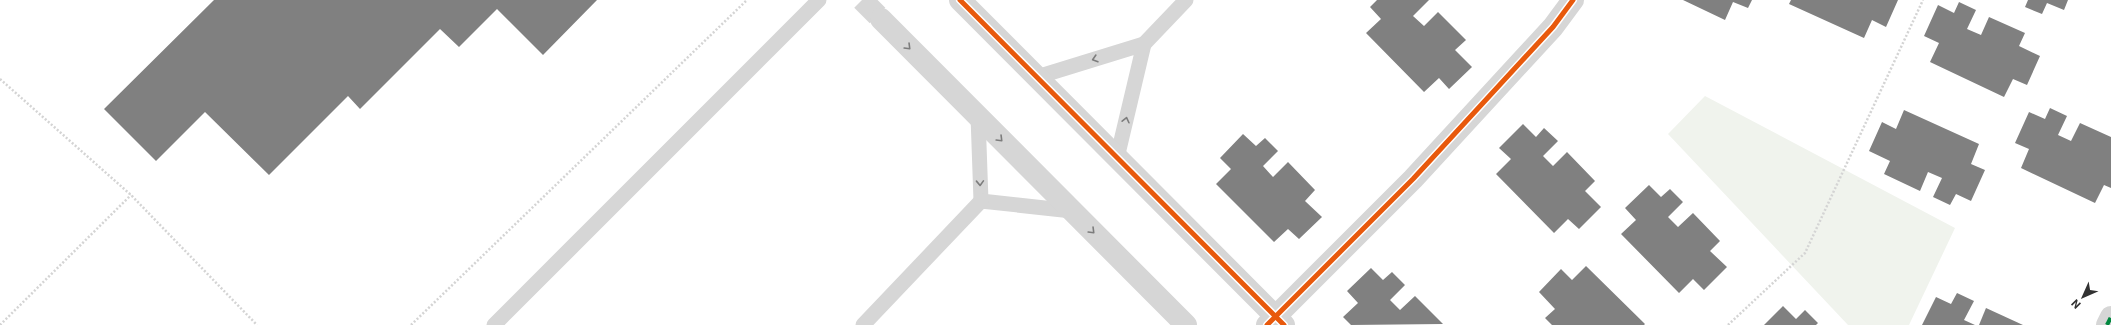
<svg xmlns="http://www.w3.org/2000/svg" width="2111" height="325" viewBox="0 0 2111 325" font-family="Roboto,sans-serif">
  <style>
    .green { fill: #f0f3ed }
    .building { fill: #808080 }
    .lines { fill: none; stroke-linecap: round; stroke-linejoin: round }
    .minor-tunnel { stroke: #d6d6d6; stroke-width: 22; stroke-dasharray: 22 11; stroke-linecap: butt }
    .path { stroke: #d4d4d4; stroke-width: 2.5; stroke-dasharray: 2 2; stroke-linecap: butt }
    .service { stroke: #d6d6d6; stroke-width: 15 }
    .minor { stroke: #d6d6d6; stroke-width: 22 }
    .quiet { stroke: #00873e; stroke-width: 4; stroke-dasharray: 8 4; stroke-linecap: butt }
    .cycleway-casing { stroke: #fff; stroke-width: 8 }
    .cycleway { stroke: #e8590c; stroke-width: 5 }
    .oneway { stroke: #7c7c7c }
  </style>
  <rect width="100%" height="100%" fill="#fff"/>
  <path class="green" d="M1705,96L1955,228L1909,325H1848L1668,134Z"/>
  <g class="building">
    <path d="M214,0H597L543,55L497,9L459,47L440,29L360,109L348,96L269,175L205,112L156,161L104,109Z"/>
    <path d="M1377,0H1429L1413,16L1424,26L1438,12L1466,40L1455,50L1472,67L1449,89L1439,78L1424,92L1366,33L1381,19L1370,7Z"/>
    <path d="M1683,0H1752L1748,8L1733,2L1725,20Z"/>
    <path d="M1791,0H1898L1886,27L1872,20L1864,38L1789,4Z"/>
    <path d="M2028,0H2068L2064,10L2047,3L2042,14L2025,7Z"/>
    <path d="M1959,2L1976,10L1967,29L1981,35L1989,17L2025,33L2019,46L2040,56L2027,85L2013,79L2004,97L1930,62L1939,43L1924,36L1938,5L1954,13Z"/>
    <path d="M2050,108L2067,116L2058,135L2071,141L2080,123L2111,137V188L2104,185L2095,203L2021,168L2029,149L2015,143L2029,112L2045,119Z"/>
    <path d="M1904,110L1979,144L1971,164L1985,170L1971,201L1956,194L1950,205L1933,197L1942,178L1928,172L1920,191L1884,174L1890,161L1869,151L1882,122L1896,129Z"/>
    <path d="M1523,124L1536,137L1544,128L1558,141L1543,156L1553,166L1567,152L1595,181L1585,191L1601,207L1579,229L1568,219L1554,233L1496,174L1511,159L1499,148Z"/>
    <path d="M1243,134L1256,146L1265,138L1278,151L1263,166L1273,177L1288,162L1315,190L1305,201L1322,217L1299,239L1288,229L1274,242L1216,184L1231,169L1220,158Z"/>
    <path d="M1649,185L1661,197L1670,189L1683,202L1668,217L1678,227L1693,213L1720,241L1710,251L1727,267L1704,290L1693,279L1679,293L1621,234L1636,220L1625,208Z"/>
    <path d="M1586,266L1645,324L1644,325H1552L1545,318L1555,309L1539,292L1561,269L1572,280Z"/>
    <path d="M1371,268L1383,280L1392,272L1405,285L1390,300L1400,310L1415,296L1443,324L1351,325L1343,317L1358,303L1347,291Z"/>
    <path d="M1957,293L1974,301L1964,320L1975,325H1922L1936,297L1951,304Z"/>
    <path d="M1783,306L1796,319L1805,310L1818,323L1816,325H1764Z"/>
    <path d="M1986,308L2023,325H1979Z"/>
  </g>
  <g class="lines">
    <path class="minor-tunnel" d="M862,0L881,19"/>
    <g class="path">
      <path d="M0,79L131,195L257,325"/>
      <path d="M0,325L131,195"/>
      <path d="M411,325L747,0"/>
      <path d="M1728,325L1805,253L1923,0"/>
    </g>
    <g class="service">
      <path d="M1144,44L1186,0"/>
      <path d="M1037,77L1144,44L1117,158"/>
      <path d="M978,116L981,201L1072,211"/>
      <path d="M494,325L819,0"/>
      <path d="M863,325L981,201"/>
    </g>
    <g class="minor">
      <path d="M960,0L1284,325"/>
      <path d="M881,19L1186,325"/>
      <path d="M1267,325L1413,179L1553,27L1573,0"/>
      <path d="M2107,325L2111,317"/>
    </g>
    <path class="quiet" d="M2107,325L2111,317"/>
    <defs>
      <g id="cycleway">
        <path d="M960,0L1284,325"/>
        <path d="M1267,325L1413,179L1553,27L1573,0"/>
      </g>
    </defs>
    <use href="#cycleway" class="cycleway-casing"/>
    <use href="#cycleway" class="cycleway"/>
  </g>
  <defs><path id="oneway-chevron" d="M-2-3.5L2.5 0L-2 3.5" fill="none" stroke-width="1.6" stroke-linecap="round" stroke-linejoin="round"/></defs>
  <g class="oneway">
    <use href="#oneway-chevron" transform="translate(908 47) rotate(45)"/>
    <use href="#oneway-chevron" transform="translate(1095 59) rotate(163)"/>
    <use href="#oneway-chevron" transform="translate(1126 120) rotate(-77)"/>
    <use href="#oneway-chevron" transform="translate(1000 139) rotate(45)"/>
    <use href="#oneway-chevron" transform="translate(980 183) rotate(88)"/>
    <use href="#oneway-chevron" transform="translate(1092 231) rotate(45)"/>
  </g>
  <g transform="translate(2083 297) rotate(225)" stroke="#ffffff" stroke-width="3" paint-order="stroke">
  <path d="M0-3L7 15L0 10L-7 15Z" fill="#323232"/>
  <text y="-6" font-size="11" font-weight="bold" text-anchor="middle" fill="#323232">N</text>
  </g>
</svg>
